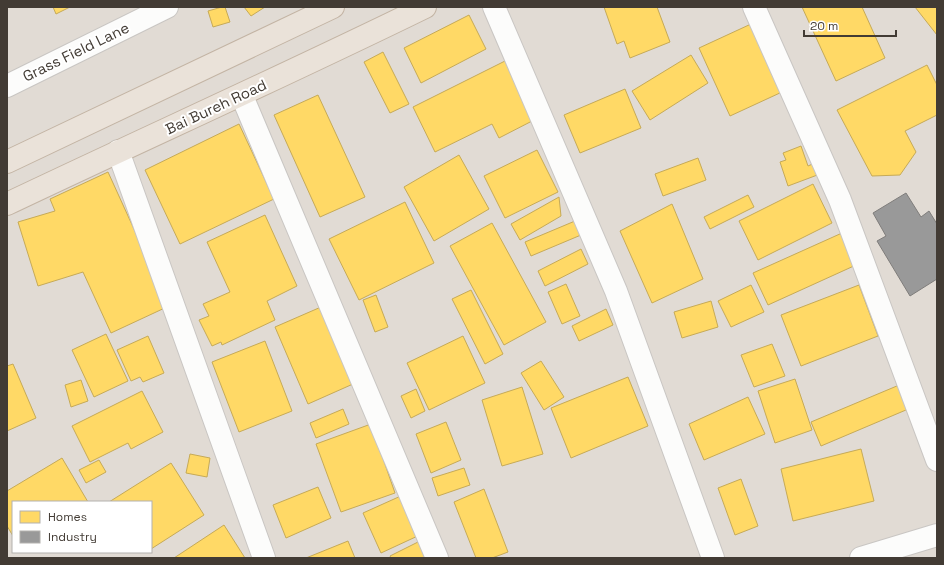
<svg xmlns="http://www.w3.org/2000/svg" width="944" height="565" viewBox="0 0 944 565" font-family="'Space Grotesk',sans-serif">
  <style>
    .residential { fill: #e1dbd4; fill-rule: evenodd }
    .homes { fill: #ffd966; stroke: #c6aa57 }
    .industry { fill: #999; stroke: #7f7d7b }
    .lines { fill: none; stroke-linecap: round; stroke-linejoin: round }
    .minor-casing { stroke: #c9c6c3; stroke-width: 24 }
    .highway-casing { stroke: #c3b4a4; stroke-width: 24 }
    .minor { stroke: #fcfcfb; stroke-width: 22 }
    .highway { stroke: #eae2d9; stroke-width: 22 }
    .labels { text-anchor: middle; stroke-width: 4; stroke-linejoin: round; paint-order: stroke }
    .street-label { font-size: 15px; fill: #423b34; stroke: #fff }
  </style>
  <rect width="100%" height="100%" fill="#edeae7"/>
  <path class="residential" d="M7,7H937V558H7ZM13,502H151V552H13Z"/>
  <g class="homes">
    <path d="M53,7H70L56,14Z"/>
    <path d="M222,7H225L230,22L213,27L208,11Z"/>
    <path d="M244,7H265L251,16Z"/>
    <path d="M604,7H657L670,42L630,58L624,41L617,44Z"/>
    <path d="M802,7H862L885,58L836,81Z"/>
    <path d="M915,7H937V35Z"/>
    <path d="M469,15L486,49L421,83L404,48Z"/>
    <path d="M751,24L782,92L730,116L699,48Z"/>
    <path d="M383,52L409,104L390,113L364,62Z"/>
    <path d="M691,55L708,83L650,120L632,91Z"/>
    <path d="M505,61L534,120L499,138L492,124L435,152L413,107Z"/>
    <path d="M927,65L937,85V115L905,131L916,152L900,175L872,176L837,110Z"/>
    <path d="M625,89L641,128L580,153L564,115Z"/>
    <path d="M318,95L365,197L320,217L274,115Z"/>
    <path d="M239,124L274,199L180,244L145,170Z"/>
    <path d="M801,146L808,166L817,162L820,174L788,186L780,162L786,160L783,153Z"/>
    <path d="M537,150L558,192L505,218L484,176Z"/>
    <path d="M459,155L489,209L434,241L404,187Z"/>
    <path d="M698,158L706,180L663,196L655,174Z"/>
    <path d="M108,172L169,306L111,333L83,272L38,286L18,222L55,211L50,199Z"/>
    <path d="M813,184L832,223L758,260L739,221Z"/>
    <path d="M748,195L754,207L710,229L704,217Z"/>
    <path d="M559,197L561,216L520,240L511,224Z"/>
    <path d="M405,202L434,263L359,300L329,239Z"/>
    <path d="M672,204L703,279L652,303L620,231Z"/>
    <path d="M265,215L297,286L267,301L275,320L222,345L221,342L212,346L199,320L209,316L203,304L230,292L207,242Z"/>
    <path d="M575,221L581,235L531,256L525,242Z"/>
    <path d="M492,223L546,322L504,345L450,246Z"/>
    <path d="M842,233L856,265L768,305L753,273Z"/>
    <path d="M581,249L588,264L545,286L538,271Z"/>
    <path d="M566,284L580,316L562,324L548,292Z"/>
    <path d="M751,285L764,312L731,327L718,301Z"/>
    <path d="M859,285L878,336L801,366L781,315Z"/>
    <path d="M471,290L503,354L485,364L452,299Z"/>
    <path d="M376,295L388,327L375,332L363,300Z"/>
    <path d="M711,301L718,327L682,338L674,312Z"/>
    <path d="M321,307L353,384L308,404L275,327Z"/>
    <path d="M606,309L613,325L579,341L572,326Z"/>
    <path d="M106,334L128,381L94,397L72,350Z"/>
    <path d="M148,336L164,373L143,382L140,377L131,381L117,350Z"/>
    <path d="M463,336L485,383L429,410L407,363Z"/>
    <path d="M265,341L292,411L239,432L212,362Z"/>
    <path d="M772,344L785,376L754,387L741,355Z"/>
    <path d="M541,361L564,397L544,410L521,373Z"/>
    <path d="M13,364L36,418L7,431V366Z"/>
    <path d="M628,377L648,426L571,458L551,408Z"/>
    <path d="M795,379L812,430L775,443L758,391Z"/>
    <path d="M81,380L88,401L71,407L65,385Z"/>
    <path d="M904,383L913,407L821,446L811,422Z"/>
    <path d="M522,387L543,454L502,466L482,400Z"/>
    <path d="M416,389L425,411L411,418L401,396Z"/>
    <path d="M142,391L163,432L131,449L128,443L90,462L72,426Z"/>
    <path d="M748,397L765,434L704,460L689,424Z"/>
    <path d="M343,409L349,424L316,438L310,423Z"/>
    <path d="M446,422L461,460L431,473L416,434Z"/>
    <path d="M371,424L395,493L341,512L316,444Z"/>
    <path d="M861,449L874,501L793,521L781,469Z"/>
    <path d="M190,454L210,458L207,477L186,473Z"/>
    <path d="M62,458L88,502H13V536L7,526V491Z"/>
    <path d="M99,460L106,472L86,483L79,470Z"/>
    <path d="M171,463L204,515L151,549V502H109Z"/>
    <path d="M464,468L470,485L438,496L432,478Z"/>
    <path d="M741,479L758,526L735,535L718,488Z"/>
    <path d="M318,487L331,518L286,538L273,505Z"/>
    <path d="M484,489L508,552L492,558H476L454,502Z"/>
    <path d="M403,495L422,534L381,553L363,513Z"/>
    <path d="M224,525L245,558H174Z"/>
    <path d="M424,539L433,558H391L390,556Z"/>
    <path d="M348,541L355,558H306Z"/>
  </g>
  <path class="industry" d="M906,193L921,217L929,211L937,224V279L910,296L877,241L886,236L873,213Z"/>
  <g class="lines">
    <defs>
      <g id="minor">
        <path d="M494,7L616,291L713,558"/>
        <path d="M754,7L840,200L937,460"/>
        <path d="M7,86L167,7"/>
        <path d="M242,96L437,558"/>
        <path d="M118,151L264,558"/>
        <path d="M861,558L937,535"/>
      </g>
      <g id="highway">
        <path d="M7,162L333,7"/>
        <path d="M7,204C146,138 286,75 425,7"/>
      </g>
    </defs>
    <use href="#minor" class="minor-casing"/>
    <use href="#highway" class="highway-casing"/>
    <use href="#minor" class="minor"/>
    <use href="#highway" class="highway"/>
  </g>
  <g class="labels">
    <g class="street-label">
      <text transform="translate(76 52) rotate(-26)" y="5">Grass Field Lane</text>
      <text transform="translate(216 107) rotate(-25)" y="5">Bai Bureh Road</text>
    </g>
  </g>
  <rect width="944" height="565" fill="none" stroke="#423b34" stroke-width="16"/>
  <rect x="12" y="501" width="140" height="52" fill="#ffffff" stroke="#b3b1ae"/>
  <rect x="20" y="511" width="20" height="12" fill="#ffd966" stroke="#b3b1ae"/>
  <text x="48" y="521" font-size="12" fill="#423b34">Homes</text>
  <rect x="20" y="531" width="20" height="12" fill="#999999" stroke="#b3b1ae"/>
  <text x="48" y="541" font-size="12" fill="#423b34">Industry</text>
  <path d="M804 30v6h92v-6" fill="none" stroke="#423b34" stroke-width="2"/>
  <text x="810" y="30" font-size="12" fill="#423b34" stroke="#ffffff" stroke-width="3" paint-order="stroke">20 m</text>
</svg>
